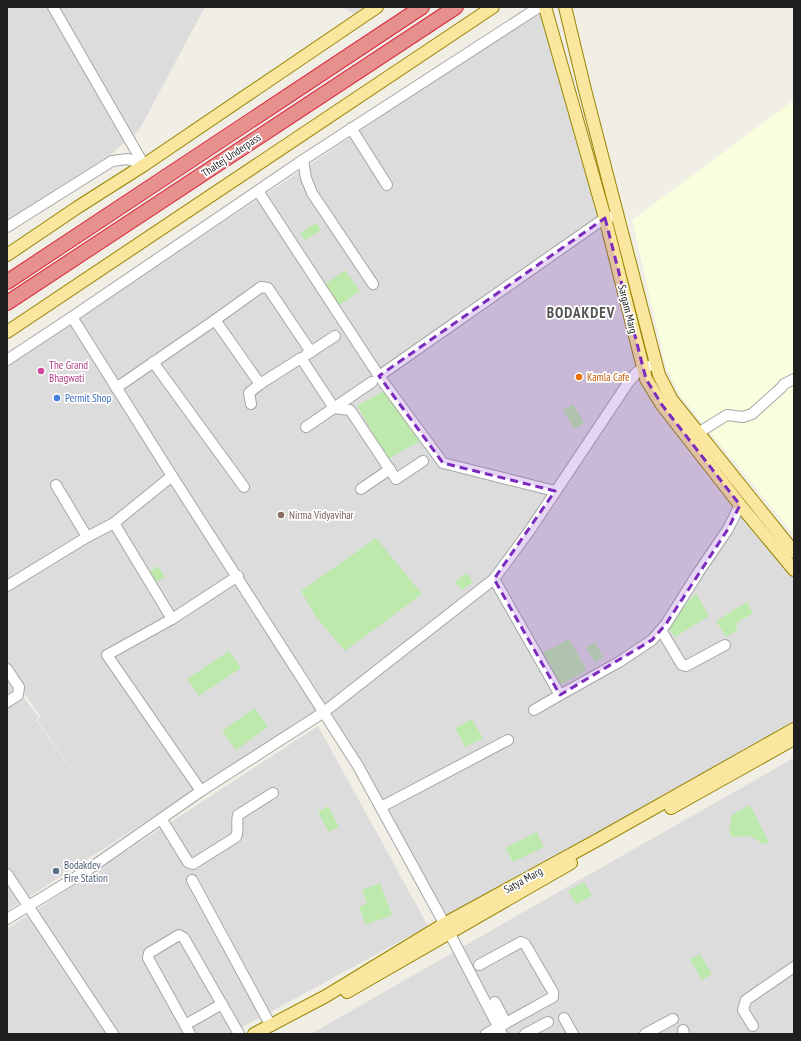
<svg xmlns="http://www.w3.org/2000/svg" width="801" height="1041" viewBox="0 0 801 1041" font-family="'PT Sans Narrow',sans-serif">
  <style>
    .residential { fill: #dddcdc }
    .education { fill: #f8ffdf }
    .grass { fill: #bde9ac }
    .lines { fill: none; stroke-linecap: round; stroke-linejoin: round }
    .minor-casing { stroke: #a6a6a6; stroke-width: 12 }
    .major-casing { stroke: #978602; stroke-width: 14 }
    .highway-casing { stroke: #d8273e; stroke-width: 16 }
    .minor { stroke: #fff; stroke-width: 10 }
    .major { stroke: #fae69f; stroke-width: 12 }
    .highway { stroke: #e6918e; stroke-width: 14 }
    .marked { fill: #7b2cbf; fill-opacity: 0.2; stroke: #7b2cbf; stroke-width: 3; stroke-dasharray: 8 5; stroke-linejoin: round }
    .hotel-dot { fill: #d1479c; stroke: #fff; stroke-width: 1.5 }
    .food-dot { fill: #e8710a; stroke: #fff; stroke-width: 1.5 }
    .shop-dot { fill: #3f7fe0; stroke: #fff; stroke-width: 1.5 }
    .education-dot { fill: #8d6e63; stroke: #fff; stroke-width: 1.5 }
    .service-dot { fill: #5c6f8a; stroke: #fff; stroke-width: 1.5 }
    .labels { text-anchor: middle; stroke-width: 3.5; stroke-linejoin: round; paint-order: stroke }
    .street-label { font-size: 11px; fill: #1f1f1f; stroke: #fff }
    .hotel-label { font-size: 11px; fill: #b23c85; stroke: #fff; text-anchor: start }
    .food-label { font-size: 11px; fill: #c56008; stroke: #fff; text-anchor: start }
    .shop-label { font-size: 11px; fill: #366cbe; stroke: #fff; text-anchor: start }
    .education-label { font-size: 11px; fill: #785e54; stroke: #fff; text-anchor: start }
    .service-label { font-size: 11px; fill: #4e5e75; stroke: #fff; text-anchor: start }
    .district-label { font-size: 15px; font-weight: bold; letter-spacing: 1px; fill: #525252; stroke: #fff }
  </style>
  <rect width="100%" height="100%" fill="#f0eee5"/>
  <g class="residential">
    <path d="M7,7H205L139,130L110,155L7,221Z"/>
    <path d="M341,7H366L355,14Z"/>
    <path d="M543,9L641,367L490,576L325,706L7,911V670L18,691L39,717L36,720L110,824L37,720L41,717L21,689L7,664V365L299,172L535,12Z"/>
    <path d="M642,370L794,569V725L446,917L329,712L496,579Z"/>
    <path d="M318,726L428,926L230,1034H7V929Z"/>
    <path d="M794,758V1034H311L499,926Z"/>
  </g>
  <path class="education" d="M794,100V535L679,394L666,367L632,220Z"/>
  <g class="grass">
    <path d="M316,223L321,230L305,240L300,233Z"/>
    <path d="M345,270L360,291L338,306L323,286Z"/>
    <path d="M389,388L420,441L388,459L357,406Z"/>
    <path d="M573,404L584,423L574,429L563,410Z"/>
    <path d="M376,538L422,594L345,651L316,617L301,591Z"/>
    <path d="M158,566L165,577L154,583L148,573Z"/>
    <path d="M467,573L473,582L462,590L455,582Z"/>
    <path d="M696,593L709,616L675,637L667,625Z"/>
    <path d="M747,602L753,613L735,624L738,630L726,637L716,621Z"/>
    <path d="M569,639L587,670L560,685L543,653Z"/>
    <path d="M595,642L603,657L595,662L586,648Z"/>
    <path d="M229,651L241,668L199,696L187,679Z"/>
    <path d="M255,708L268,727L236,750L222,731Z"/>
    <path d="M472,719L483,738L465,747L455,728Z"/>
    <path d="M750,805L769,843L764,844L749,836L732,837L729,831L732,815Z"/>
    <path d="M328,806L339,827L329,832L318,812Z"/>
    <path d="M537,832L544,847L513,862L505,848Z"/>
    <path d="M584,882L592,896L576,904L568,891Z"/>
    <path d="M380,883L392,915L366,925L359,907L367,903L362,890Z"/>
    <path d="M700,954L712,974L702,980L690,959Z"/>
  </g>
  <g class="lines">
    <defs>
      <g id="minor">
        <path d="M53,7L144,165"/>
        <path d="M351,128L387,185"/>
        <path d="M303,160L306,178L312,193L373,284"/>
        <path d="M258,191L379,376L605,218L618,215"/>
        <path d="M7,227L112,161L128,159L144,165"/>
        <path d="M72,317L172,476L358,766L450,934L502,1034"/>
        <path d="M215,320L261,287L268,288L311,352"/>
        <path d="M306,355L335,336"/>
        <path d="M7,360L72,317L303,160L539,7"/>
        <path d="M153,362L244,487"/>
        <path d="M379,376L443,463L555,491"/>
        <path d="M116,388L215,320L260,384L301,358L334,408L350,410L396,479L423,461"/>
        <path d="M251,404L249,393L260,384"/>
        <path d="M306,427L372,382"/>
        <path d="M698,433L727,415L743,417L752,414L782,387L784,384L794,379"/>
        <path d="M56,485L87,537"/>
        <path d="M361,489L390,469"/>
        <path d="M114,523L172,619"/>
        <path d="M494,579L560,695L619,662L652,640L666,624L698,573L728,529L740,505"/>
        <path d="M7,586L87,537L114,523L172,476"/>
        <path d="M661,630L682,665L686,666L725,645"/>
        <path d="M7,669L19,687L18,695L7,702"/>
        <path d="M534,710L560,695"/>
        <path d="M201,791L107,655L172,619L238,576"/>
        <path d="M381,807L508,740"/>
        <path d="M162,820L188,862L193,864L236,837C239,830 236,823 238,815L273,793"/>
        <path d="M7,874L113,1034"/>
        <path d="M192,880L271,1026"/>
        <path d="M7,919L89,869L201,791L324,712L494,579L530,530L628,383L637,372L656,363"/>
        <path d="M479,965L521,942L525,944L553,992V997L486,1034"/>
        <path d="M495,1002L506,1023"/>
        <path d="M564,1018L573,1034"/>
        <path d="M185,1025L222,1004"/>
        <path d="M753,1026L743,1010L746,1000L794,967"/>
        <path d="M683,1030L684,1034"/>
        <path d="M190,1034L148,958L149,953L179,935L184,938L239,1034"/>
        <path d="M525,1034L548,1022"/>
        <path d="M645,1034L673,1019"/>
      </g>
      <g id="major">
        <path d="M545,7L605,218L646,379L662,405L740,505L794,570"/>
        <path d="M565,7L585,90L659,375L672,400L794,552"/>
        <path d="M7,255L78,207L144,165L377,7"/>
        <path d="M7,332L493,7"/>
        <path d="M671,808L794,739"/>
        <path d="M347,992L571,863"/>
        <path d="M254,1034L326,996L444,924L601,838L794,729"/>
      </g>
      <g id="highway">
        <path d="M7,282L422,7"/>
        <path d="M7,303L456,7"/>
      </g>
    </defs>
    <use href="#minor" class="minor-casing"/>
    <use href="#major" class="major-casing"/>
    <use href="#highway" class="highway-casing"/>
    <use href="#minor" class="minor"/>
    <use href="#major" class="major"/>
    <use href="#highway" class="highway"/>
  </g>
  <path class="marked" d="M605,218L646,379L662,405L740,505L728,529L666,624L652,640L560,695L494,579L555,491L443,463L379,376Z"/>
  <circle class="hotel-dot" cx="41" cy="371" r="4"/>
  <circle class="food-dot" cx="579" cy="377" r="4"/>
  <circle class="shop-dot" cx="57" cy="398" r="4"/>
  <circle class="education-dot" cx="281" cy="515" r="4"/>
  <circle class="service-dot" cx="56" cy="871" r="4"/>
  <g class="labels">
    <g class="street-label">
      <text transform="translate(231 155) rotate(-34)" y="4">Thaltej Underpass</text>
      <text transform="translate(628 309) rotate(76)" y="4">Sargam Marg</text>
      <text transform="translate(523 880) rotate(-29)" y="4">Satya Marg</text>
    </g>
    <g class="hotel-label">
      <text x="49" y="369">The Grand<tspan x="49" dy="13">Bhagwati</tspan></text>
    </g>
    <g class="food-label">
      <text x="587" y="381">Kamla Cafe</text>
    </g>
    <g class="shop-label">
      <text x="65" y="402">Permit Shop</text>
    </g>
    <g class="education-label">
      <text x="289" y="519">Nirma Vidyavihar</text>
    </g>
    <g class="service-label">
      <text x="64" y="869">Bodakdev<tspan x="64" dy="13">Fire Station</tspan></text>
    </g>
    <g class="district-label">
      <text x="581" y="318">BODAKDEV</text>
    </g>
  </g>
  <rect width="801" height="1041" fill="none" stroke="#1f1f1f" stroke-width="16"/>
</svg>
